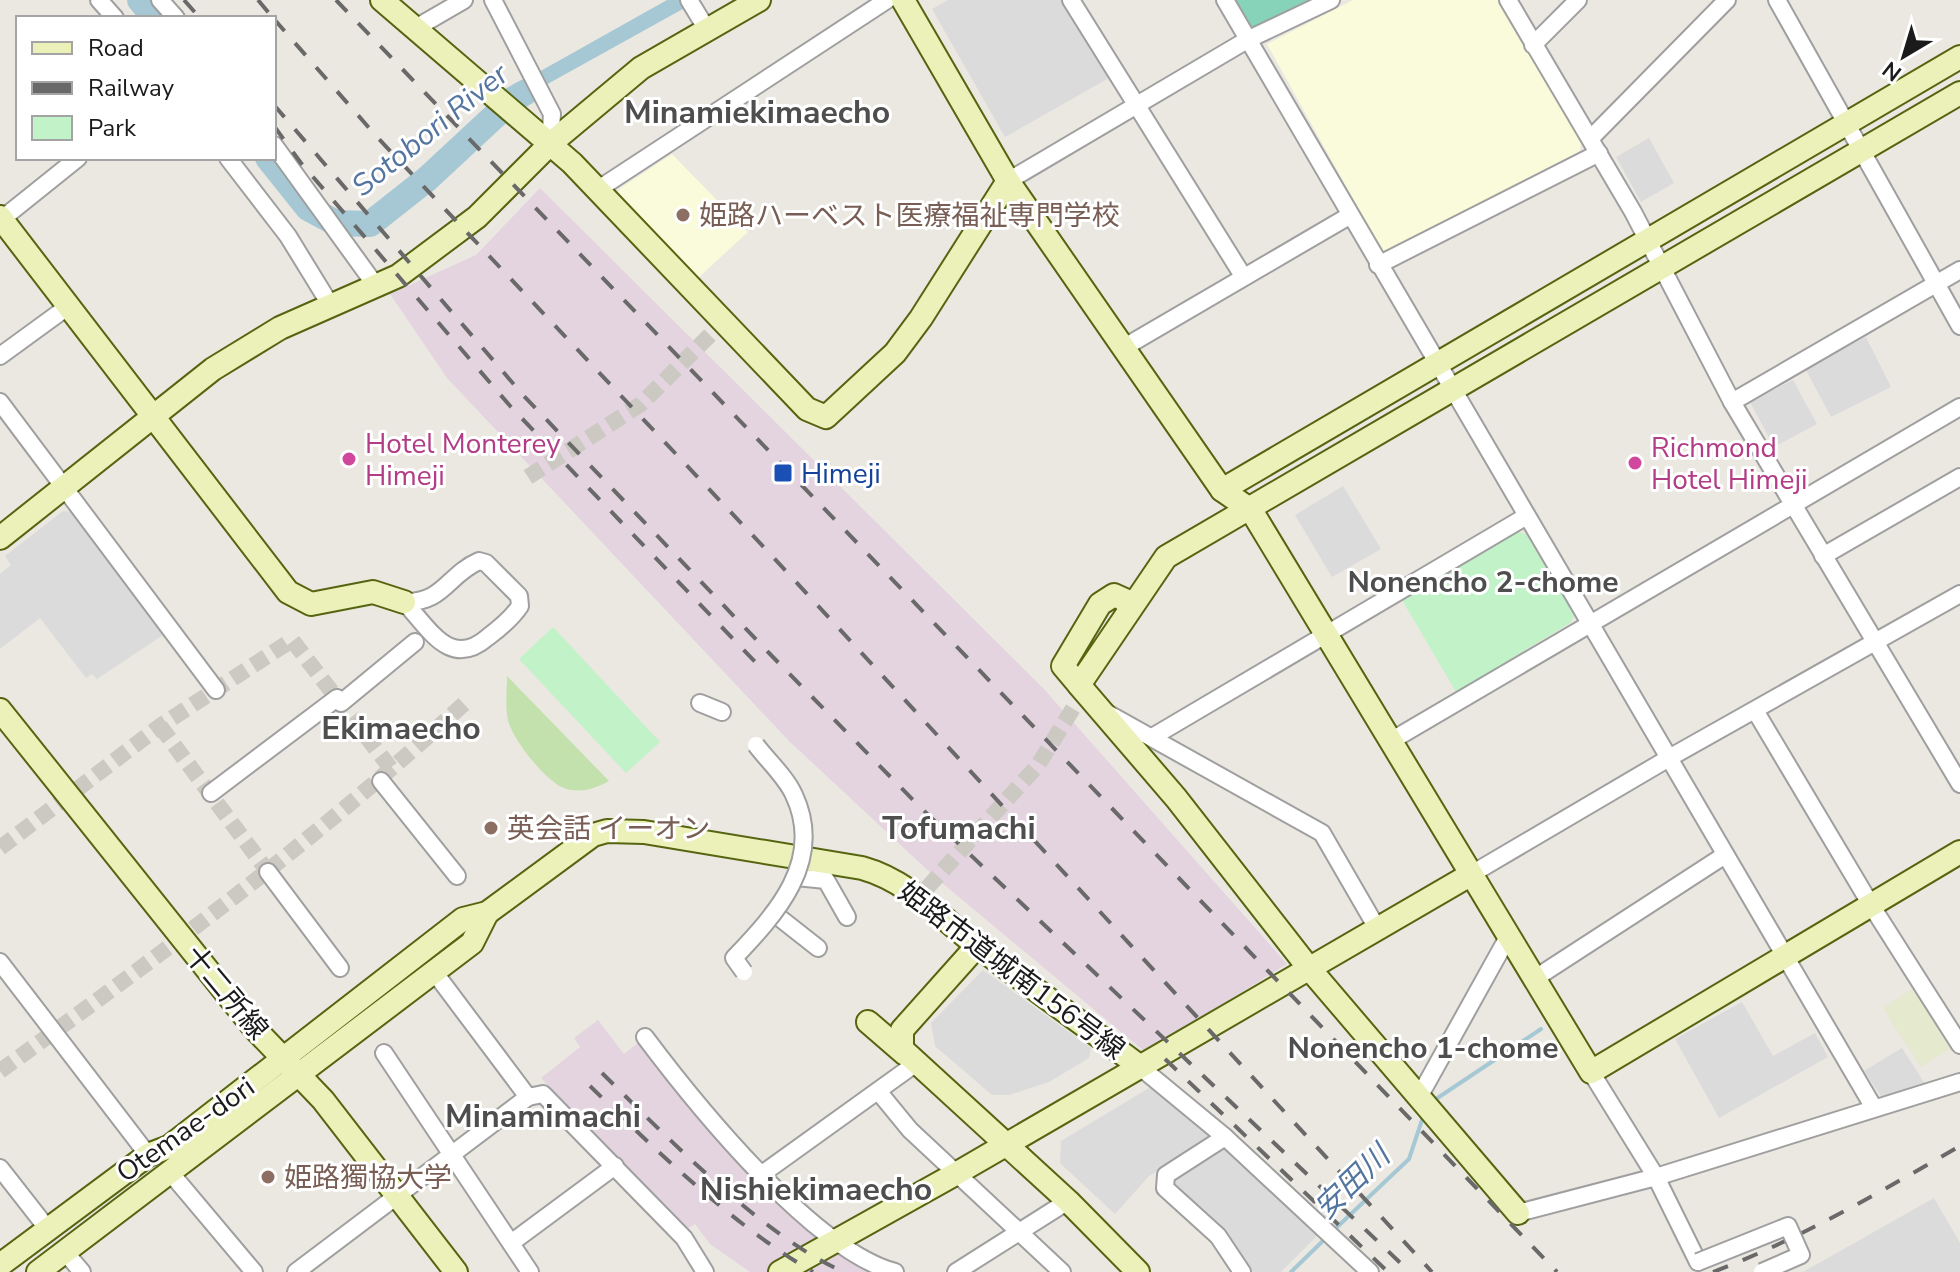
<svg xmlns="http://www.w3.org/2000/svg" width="1960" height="1272" viewBox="0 0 1960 1272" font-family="'Nunito Sans','Noto Sans JP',sans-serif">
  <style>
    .industrial { fill: #e4d4e0 }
    .education { fill: #f9fbdb }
    .farmland { fill: #e5e9ce }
    .grass { fill: #c3e1ac }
    .park { fill: #c1f2c8 }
    .pitch { fill: #87d3b9 }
    .parking { fill: #dbdbdb }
    .water { fill: #a6c8d5 }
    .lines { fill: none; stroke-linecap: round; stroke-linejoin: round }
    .stream { stroke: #a6c8d5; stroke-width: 4 }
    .river { stroke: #a6c8d5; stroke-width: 26 }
    .street-tunnel { stroke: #ccc9c3; stroke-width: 16; stroke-dasharray: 16 8; stroke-linecap: butt }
    .street-casing { stroke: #9f9f9f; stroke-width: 20 }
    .secondary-casing { stroke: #566410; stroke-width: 26 }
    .street { stroke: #fff; stroke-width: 16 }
    .secondary { stroke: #ebf1b9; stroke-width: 22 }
    .rail { stroke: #696969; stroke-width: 4; stroke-dasharray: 16 16; stroke-linecap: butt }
    .street-bridge-casing { stroke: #9f9f9f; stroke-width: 20; stroke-linecap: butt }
    .street-bridge { stroke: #fff; stroke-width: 16 }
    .education-dot { fill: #8d6e63; stroke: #fff; stroke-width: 3 }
    .hotel-dot { fill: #d1479c; stroke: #fff; stroke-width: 3 }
    .transit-dot { fill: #1a4fb4; stroke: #fff; stroke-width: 3 }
    .labels { text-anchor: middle; stroke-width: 6; stroke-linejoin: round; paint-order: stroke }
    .education-label { font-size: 28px; fill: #785e54; stroke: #fff; text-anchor: start }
    .hotel-label { font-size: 28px; fill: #b23c85; stroke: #fff; text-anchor: start }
    .transit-label { font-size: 28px; fill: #164399; stroke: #fff; text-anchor: start }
    .street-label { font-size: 28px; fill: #1b1b1b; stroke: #fff }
    .water-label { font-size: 30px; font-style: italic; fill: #53759f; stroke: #fff }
    .neighbourhood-label { font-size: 30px; font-weight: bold; fill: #4e4e4e; stroke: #fff }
    .quarter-label { font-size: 32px; font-weight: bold; fill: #4e4e4e; stroke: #fff }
  </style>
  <rect width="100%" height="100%" fill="#ebe8e1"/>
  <g class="industrial">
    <path d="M540,188L1043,688L1287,964L1145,1052L935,877L789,741L447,378L390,294L476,255Z"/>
    <path d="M598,1020L624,1054L639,1042L721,1145L820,1239L879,1272H750L710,1244L695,1224L687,1229L541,1078L580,1047L574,1038Z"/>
  </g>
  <g class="education">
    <path d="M1353,0H1499L1581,143L1580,151L1383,253L1267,44Z"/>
    <path d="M672,154L748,232L696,280L617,199L619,189Z"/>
  </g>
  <path class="farmland" d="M1917,986L1956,1045L1921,1067L1883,1008Z"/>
  <path class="grass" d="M507,676L609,781C596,788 583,793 567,789C548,785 512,739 508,720C505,706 507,690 507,676Z"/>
  <g class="park">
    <path d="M1518,532L1526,534L1575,615L1570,623L1456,692L1402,600Z"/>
    <path d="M553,627L660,742L626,773L519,659Z"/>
  </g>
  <path class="pitch" d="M1235,0H1316L1260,28L1250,26Z"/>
  <g class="parking">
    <path d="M948,0H1064L1109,78L1005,137L932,9Z"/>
    <path d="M1649,138L1674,183L1641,202L1616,157Z"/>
    <path d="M1866,337L1891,387L1831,417L1805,368Z"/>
    <path d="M1793,380L1817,424L1774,447L1750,402Z"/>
    <path d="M1343,486L1381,549L1332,577L1295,515Z"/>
    <path d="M63,511L72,512L163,635L97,679L92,674L86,678L40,618L0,649V574L11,565L5,556Z"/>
    <path d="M983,970L1091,1048L1089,1058L1049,1082L1009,1095H992L935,1046L931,1023Z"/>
    <path d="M1742,1002L1773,1056L1815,1033L1828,1057L1719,1118L1675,1039Z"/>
    <path d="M1902,1048L1927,1087L1881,1096L1864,1071Z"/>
    <path d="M1159,1082L1215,1136L1149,1176L1115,1214L1060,1163L1061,1141Z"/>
    <path d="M1224,1147L1318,1235L1281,1272H1248L1175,1189V1179Z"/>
    <path d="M1934,1198L1960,1243V1272H1803Z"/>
  </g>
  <path class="water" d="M667,0H699L535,91L521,108L503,92Z"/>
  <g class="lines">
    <g class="stream">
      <path d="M1433,1101L1541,1029"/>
      <path d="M1334,1230L1409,1159L1424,1114"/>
      <path d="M1291,1272L1328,1236"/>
    </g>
    <g class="river">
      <path d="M140,0L155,18"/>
      <path d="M268,158L308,208L336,223L370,224L427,179L512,100L526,92"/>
    </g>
    <g class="street-tunnel">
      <path d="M528,477L641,404L716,329"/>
      <path d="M160,726L268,872"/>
      <path d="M0,848L160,726L292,640L392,770"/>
      <path d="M927,888L1038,765L1077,702"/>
      <path d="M0,1071C162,954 321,836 468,700"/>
    </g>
    <defs>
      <g id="street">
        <path d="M99,0L115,18"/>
        <path d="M160,0L176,18"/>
        <path d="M493,0L552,114L550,144"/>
        <path d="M689,0L706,28"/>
        <path d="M1071,0L1243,276"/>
        <path d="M1225,0L1874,1108"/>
        <path d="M1508,0L1633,212L1732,402L1960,784"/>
        <path d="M1777,0L1960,326"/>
        <path d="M414,29L464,0"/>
        <path d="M1533,45L1578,0"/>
        <path d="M1591,138L1727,0"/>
        <path d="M274,145L376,286"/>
        <path d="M228,158L288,236L331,306"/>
        <path d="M1008,181L1247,40L1331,0"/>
        <path d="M597,190L887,0"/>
        <path d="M2,219L78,158"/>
        <path d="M1378,265L1599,153"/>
        <path d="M1123,348L1349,216"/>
        <path d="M0,356L70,305"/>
        <path d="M0,402L216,690"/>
        <path d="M1732,402L1960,270"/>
        <path d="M1823,556L1960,477"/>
        <path d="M479,561L486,563L519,596L520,606C512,618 500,628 488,637C450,670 430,629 404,602C444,603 447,575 479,561Z"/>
        <path d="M341,703L415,642"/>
        <path d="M700,703L722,712"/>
        <path d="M1756,712L1871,905L1960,1045"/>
        <path d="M1107,713L1322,833L1377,928"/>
        <path d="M1154,736L1525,517"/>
        <path d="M1389,742L1960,407"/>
        <path d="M381,781L457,876"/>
        <path d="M211,793L337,698"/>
        <path d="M268,872L340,968"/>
        <path d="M1470,875L1669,758L1960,594"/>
        <path d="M796,877L826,880L847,917"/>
        <path d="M776,915L818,948"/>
        <path d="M0,962L148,1155"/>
        <path d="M435,973L528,1097L543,1094L684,1238L705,1272"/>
        <path d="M1534,979L1725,855"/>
        <path d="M645,1037C696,1105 813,1250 895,1272"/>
        <path d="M384,1053L530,1272"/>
        <path d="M1139,1066L1225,1137L1370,1272"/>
        <path d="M1591,1072L1656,1177L1698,1262"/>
        <path d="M878,1091L910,1130L1062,1272"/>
        <path d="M1419,1097L1508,937"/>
        <path d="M1225,1137L1166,1175L1165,1188L1218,1236L1242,1272"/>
        <path d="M0,1168L47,1228"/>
        <path d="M169,1171L254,1272"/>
        <path d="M762,1174L915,1064"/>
        <path d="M1518,1213L1656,1177L1960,1082"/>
        <path d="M511,1243L615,1166"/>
        <path d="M65,1252L82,1272"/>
        <path d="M296,1272L528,1097"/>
        <path d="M956,1272L1068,1201"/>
      </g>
      <g id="secondary">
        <path d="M382,0L572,163L807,409L826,417L895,353L921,318L1008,181"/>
        <path d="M903,0L1008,181L1222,490L1251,510L1591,1072L1960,852"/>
        <path d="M0,217L288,592L311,604L373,592L404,602"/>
        <path d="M1222,490L1960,57"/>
        <path d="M0,538L213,369L280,328L398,276L477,217L550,144L641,68L759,0"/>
        <path d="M1130,610L1125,600L1114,595L1100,604L1063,666L1079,685L1166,557L1960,93"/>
        <path d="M1079,685L1176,798L1308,967L1518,1213"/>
        <path d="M0,710L254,1028L323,1100L456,1272"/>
        <path d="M977,946L902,1030V1049L1068,1201L1138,1272"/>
        <path d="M868,1022L905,1054"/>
        <path d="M0,1265L148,1155L169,1147L463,919L487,913L593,835L607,831L644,832L862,868C909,881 941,918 979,947C1032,988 1086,1026 1139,1066"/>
        <path d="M38,1272L472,943L487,913"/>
        <path d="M780,1272L959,1172L1470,875"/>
      </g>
    </defs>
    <use href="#street" class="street-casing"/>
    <use href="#secondary" class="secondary-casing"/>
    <use href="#street" class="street"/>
    <use href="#secondary" class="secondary"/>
    <g class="rail">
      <path d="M184,0L200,18"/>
      <path d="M258,0L273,18"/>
      <path d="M336,0L1557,1272"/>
      <path d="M274,19L377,137L774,558L1432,1272"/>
      <path d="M274,105L523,395L769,653L920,807L1410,1272"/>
      <path d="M274,126L301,163L511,407L760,667"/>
      <path d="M1165,1059L1388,1272"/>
      <path d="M602,1073C666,1136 762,1236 844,1272"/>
      <path d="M590,1086C659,1153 730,1223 813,1272"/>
      <path d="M1713,1272C1800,1239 1880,1192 1960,1146"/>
    </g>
    <defs>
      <g id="street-bridge">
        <path d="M744,972L734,958C776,914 825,861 794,795C786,777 768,761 756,745"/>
        <path d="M1698,1262L1788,1226L1801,1255L1762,1272"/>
      </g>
    </defs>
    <use href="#street-bridge" class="street-bridge-casing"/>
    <use href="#street-bridge" class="street-bridge"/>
  </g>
  <g class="education-dot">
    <circle cx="683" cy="215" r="8"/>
    <circle cx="491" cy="828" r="8"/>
    <circle cx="268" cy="1177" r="8"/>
  </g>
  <g class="hotel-dot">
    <circle cx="349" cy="459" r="8"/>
    <circle cx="1635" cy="463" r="8"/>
  </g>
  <rect class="transit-dot" x="773" y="463" width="20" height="20" rx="4"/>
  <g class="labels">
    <g class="education-label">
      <text x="699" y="225">姫路ハーベスト医療福祉専門学校</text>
      <text x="507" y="838">英会話 イーオン</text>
      <text x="284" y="1187">姫路獨協大学</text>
    </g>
    <g class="hotel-label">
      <text x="365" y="453">Hotel Monterey<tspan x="365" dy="32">Himeji</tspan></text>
      <text x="1651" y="457">Richmond<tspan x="1651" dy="32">Hotel Himeji</tspan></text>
    </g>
    <g class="transit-label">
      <text x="801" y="483">Himeji</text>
    </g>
    <g class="street-label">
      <text transform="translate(1012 970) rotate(37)" y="10">姫路市道城南156号線</text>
      <text transform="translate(227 992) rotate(50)" y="10">十二所線</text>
      <text transform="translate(185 1129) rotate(-35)" y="10">Otemae-dori</text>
    </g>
    <g class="water-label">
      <text transform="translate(430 130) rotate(-39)" y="10">Sotobori River</text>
      <text transform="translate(1352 1182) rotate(-44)" y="10">安田川</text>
    </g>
    <g class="neighbourhood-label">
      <text x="1483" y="592">Nonencho 2-chome</text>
      <text x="1423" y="1058">Nonencho 1-chome</text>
    </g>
    <g class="quarter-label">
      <text x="757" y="123">Minamiekimaecho</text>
      <text x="401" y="739">Ekimaecho</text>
      <text x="959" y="839">Tofumachi</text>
      <text x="543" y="1127">Minamimachi</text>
      <text x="816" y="1200">Nishiekimaecho</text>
    </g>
  </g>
  <rect x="16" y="16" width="260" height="144" fill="#ffffff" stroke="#a4a4a4" stroke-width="2"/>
  <rect x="32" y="42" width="40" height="12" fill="#ebf1b9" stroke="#a4a4a4" stroke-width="2"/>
  <text x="88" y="56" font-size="24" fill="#1b1b1b">Road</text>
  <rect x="32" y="82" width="40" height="12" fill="#696969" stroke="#a4a4a4" stroke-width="2"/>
  <text x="88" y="96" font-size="24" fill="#1b1b1b">Railway</text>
  <rect x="32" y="116" width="40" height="24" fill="#c1f2c8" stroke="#a4a4a4" stroke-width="2"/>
  <text x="88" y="136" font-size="24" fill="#1b1b1b">Park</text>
  <g transform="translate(1904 56) rotate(218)" stroke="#ffffff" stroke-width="6" paint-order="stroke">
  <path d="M0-6L14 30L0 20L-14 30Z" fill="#1b1b1b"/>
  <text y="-12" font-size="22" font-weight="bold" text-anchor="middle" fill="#1b1b1b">N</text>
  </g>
</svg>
